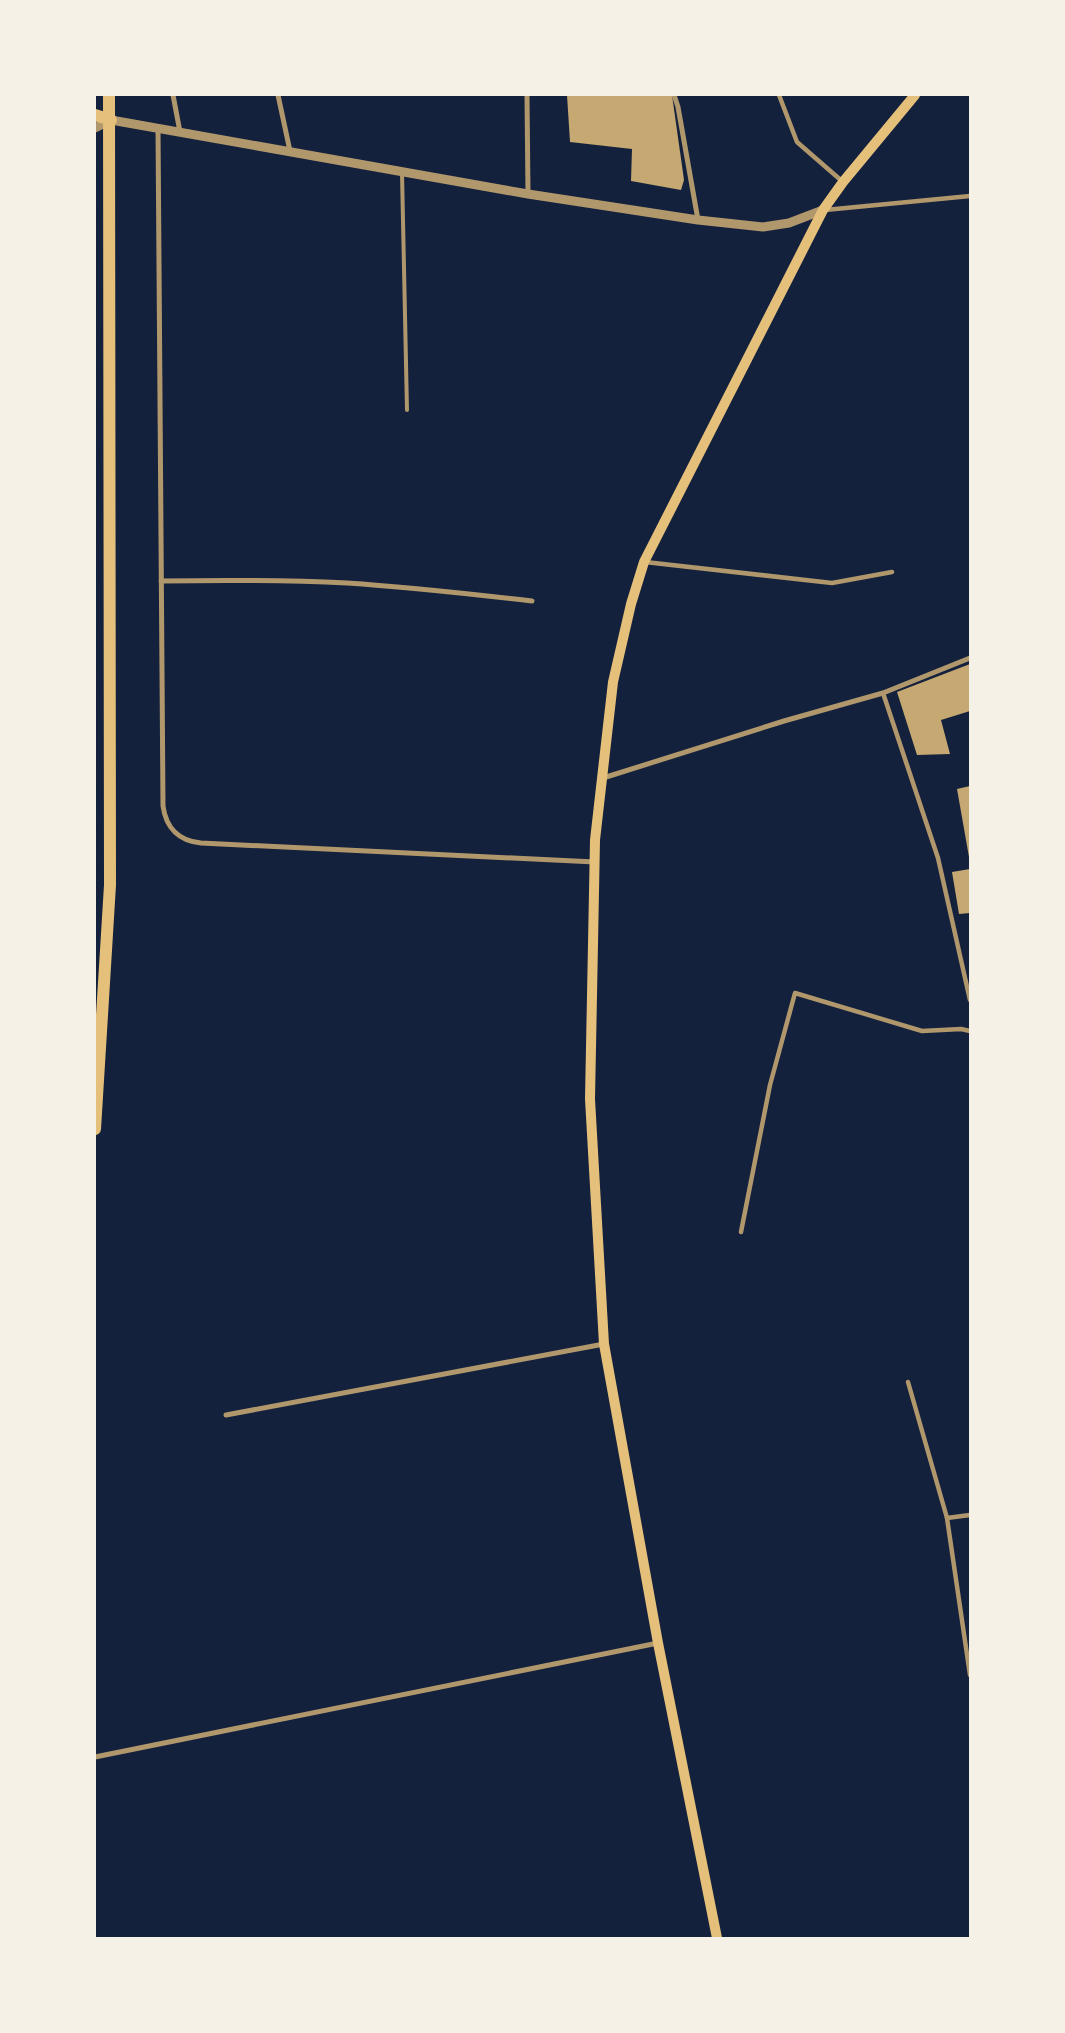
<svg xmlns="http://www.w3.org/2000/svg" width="1065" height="2033" viewBox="0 0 1065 2033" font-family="Overpass,sans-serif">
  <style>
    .building { fill: #c6a872 }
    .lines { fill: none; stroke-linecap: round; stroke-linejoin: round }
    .service { stroke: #b1986c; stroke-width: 4 }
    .pedestrian { stroke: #b1986c; stroke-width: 4.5 }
    .minor { stroke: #b1986c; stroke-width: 5 }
    .tertiary { stroke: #b1986c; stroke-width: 9 }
    .secondary { stroke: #e5c07b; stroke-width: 10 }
    .primary { stroke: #e5c07b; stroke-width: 12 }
  </style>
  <rect width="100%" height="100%" fill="#14213d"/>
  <g class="building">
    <path d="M567,95H672L684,180L681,190L631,181L632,149L570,142Z"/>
    <path d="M970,664V711L941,720L950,754L917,755L897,692Z"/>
    <path d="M970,786V857H969L957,789Z"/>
    <path d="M970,869V913L959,914L952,872Z"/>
  </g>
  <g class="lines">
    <path class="service" d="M402,173L407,410"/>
    <g class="pedestrian">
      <path d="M779,95L797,142L843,182"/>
      <path d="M825,210L970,196"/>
      <path d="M645,562L832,583L892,572"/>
      <path d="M883,693L938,858L970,1000"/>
      <path d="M741,1232L770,1085L795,993L922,1031L961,1029L970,1031"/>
      <path d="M908,1382L947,1518L970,1515"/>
      <path d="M947,1518L970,1675"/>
    </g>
    <g class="minor">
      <path d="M173,95L180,132"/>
      <path d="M278,95L290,151"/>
      <path d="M527,95L528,194"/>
      <path d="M674,95L678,107L698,220"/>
      <path d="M158,128L163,806C166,828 179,841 201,843L595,862"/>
      <path d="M161,581C223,580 285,580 347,583C409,587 471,594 532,601"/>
      <path d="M603,778L784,721L883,693L970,658"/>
      <path d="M226,1415L604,1344"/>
      <path d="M95,1757L658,1643"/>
    </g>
    <path class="tertiary" d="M95,128L111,120L528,194L698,220L763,227L789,223L823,210"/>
    <path class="secondary" d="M717,1938L658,1643L604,1344L590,1099L595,840L613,682L631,604L644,562L823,210L843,182L915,95"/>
    <g class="primary">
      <path d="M95,115L111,120"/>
      <path d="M95,1129L110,885L109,95"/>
    </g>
  </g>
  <rect width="1065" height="2033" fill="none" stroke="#f6f1e7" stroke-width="192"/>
</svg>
